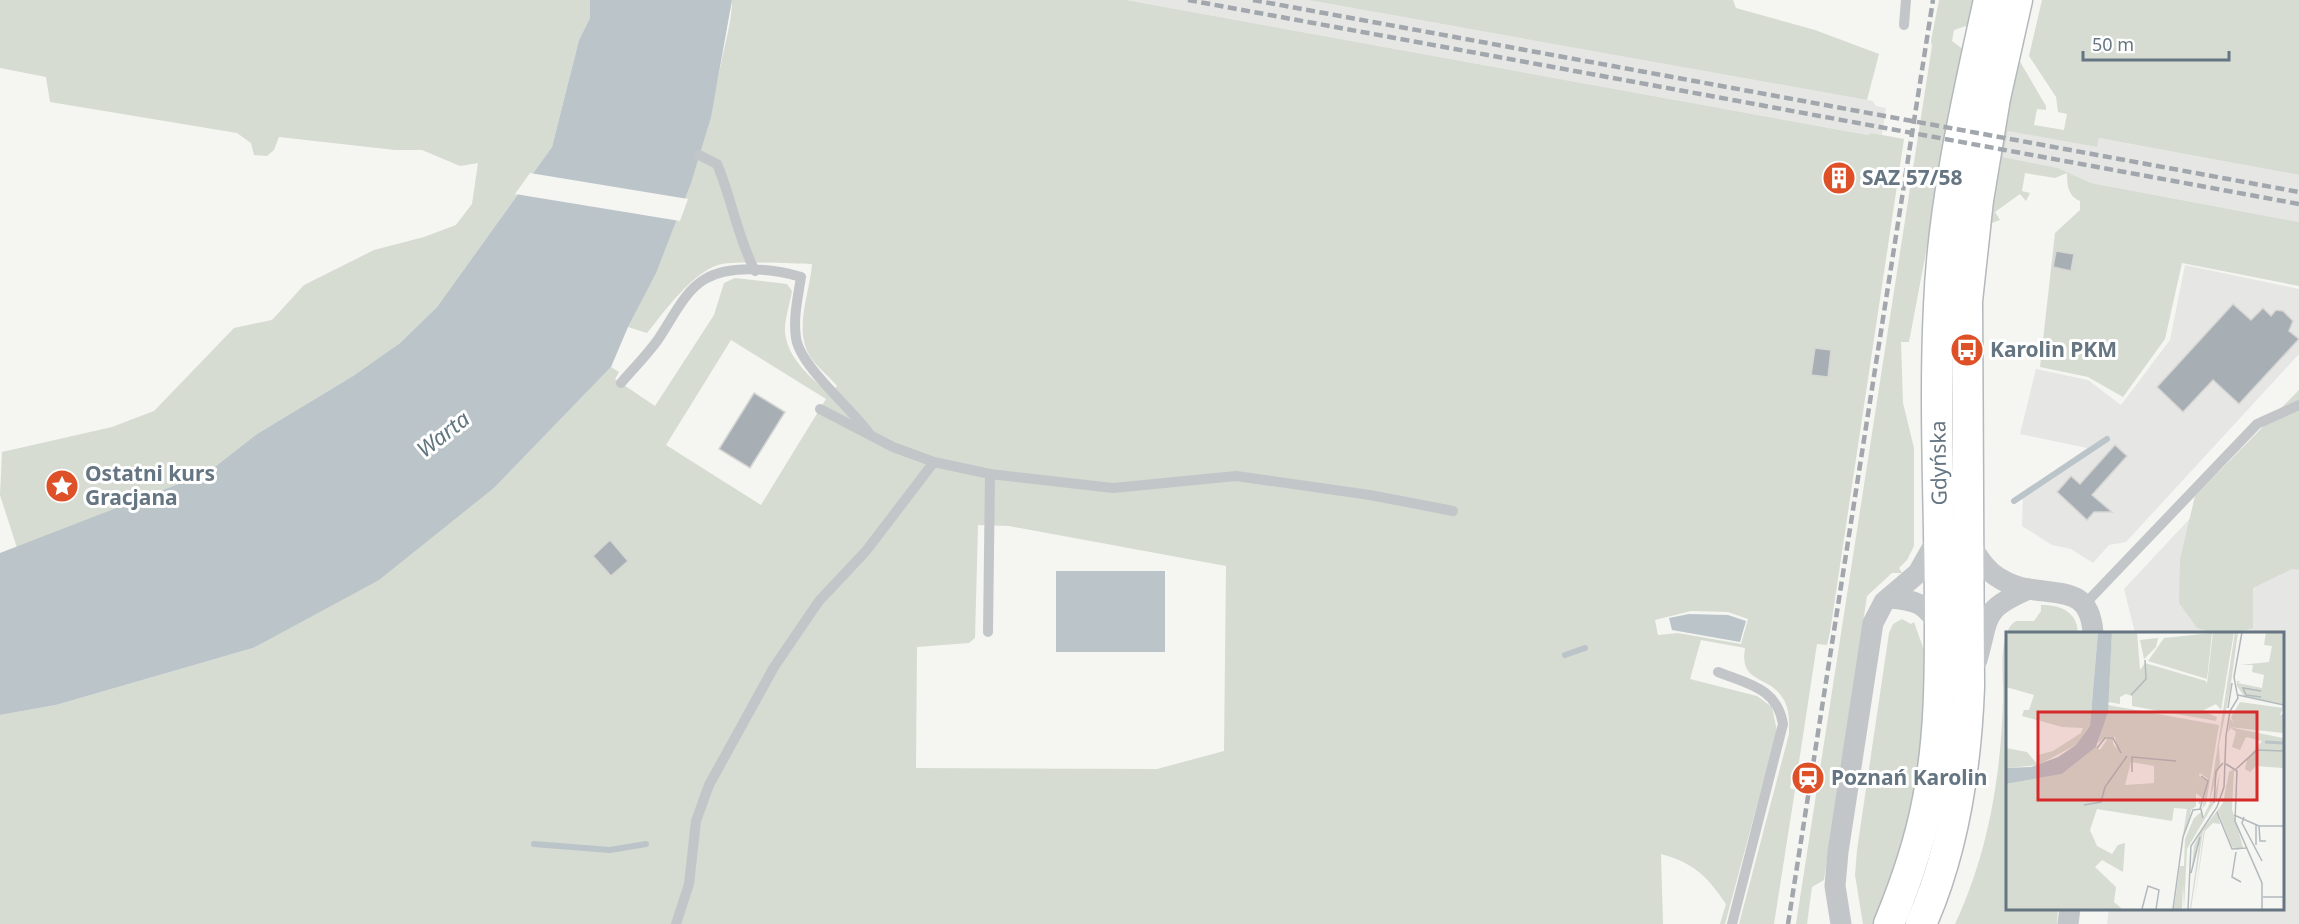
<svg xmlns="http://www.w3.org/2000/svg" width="2299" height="924" viewBox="0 0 2299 924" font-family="'Noto Sans',sans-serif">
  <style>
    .built { fill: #e6e7e5 }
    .green { fill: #d6dcd2; fill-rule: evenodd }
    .water { fill: #bac4c9 }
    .pier { fill: #f5f5f1 }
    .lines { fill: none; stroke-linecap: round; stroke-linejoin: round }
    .stream { stroke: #bac4c9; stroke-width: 6 }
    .building { fill: #a7afb4; stroke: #d6d6d4; stroke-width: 1.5 }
    .secondary-casing { stroke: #b3b8bc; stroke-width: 33 }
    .lane { stroke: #c3c6c9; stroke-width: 10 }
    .street { stroke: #c3c6c9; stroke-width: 21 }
    .secondary { stroke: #fff; stroke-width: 30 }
    .rail { stroke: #a1a7ac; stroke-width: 4.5; stroke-dasharray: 9 4.5; stroke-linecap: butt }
    .labels { text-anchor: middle; stroke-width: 6; stroke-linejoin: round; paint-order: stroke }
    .poi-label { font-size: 21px; font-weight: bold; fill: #657582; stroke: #fff; text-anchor: start }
    .street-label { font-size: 21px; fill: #657582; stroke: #fff }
    .water-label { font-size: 22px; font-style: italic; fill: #60777f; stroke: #fff }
    .inset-river { fill: none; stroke: #bac4c9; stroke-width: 3 }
    .inset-road { fill: none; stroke: #b2babe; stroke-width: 1.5 }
    .view { fill: #d62828; fill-opacity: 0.15; stroke: #d62828; stroke-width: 3 }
    .inset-edge { fill: none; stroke: #657582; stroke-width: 3 }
  </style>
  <rect width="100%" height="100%" fill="#f5f5f1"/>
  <g class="built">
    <path d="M1126,0H1308L1873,101L1876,106L1886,108L1882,135L1871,133L1868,135Z"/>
    <path d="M2008,130L2097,147L2099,138L2299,175V222L2091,183L2058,168L2003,157Z"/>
    <path d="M2185,265L2299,289V354L2126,542L2109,545L2093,563L2071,549L2052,545L2022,526L2023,492L2087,448L2020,434L2036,369L2088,380L2121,405L2170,340Z"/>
    <path d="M2299,413V924H2107L2109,908H2282V633H2135L2124,589L2281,421Z"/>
  </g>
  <g class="green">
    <path d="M0,0H590V18L579,40L552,147L437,307L400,343L353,376L257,434L207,473L17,548L0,495L2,452L112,427L154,411L234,328L272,320L304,285L374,250L424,237L456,225L472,204L478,163L460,166L422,150H395L279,137L274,150L267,156L254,155L251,143L237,133L50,102L46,77L0,68Z"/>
    <path d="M732,0H1126L1868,135L1871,133L1904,139L1830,632L1827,645L1817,644L1797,775H1792L1790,788L1795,790L1774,924H1739L1789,734C1789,721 1790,708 1782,697C1768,675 1739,684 1745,648L1701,640L1690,679L1757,696L1772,707L1777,731L1725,924H1720L1726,904C1707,876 1694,863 1661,854L1663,924H0V715L56,705L253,648L282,631L495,487L611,367L619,372L615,379L655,406L714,315L724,283L735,278L787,284L792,291C790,303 784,321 785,333C788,359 812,379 830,394L837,386C830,377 819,369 812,359C792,333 810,293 812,264C793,264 732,260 718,265C691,274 665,311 647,333L628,327C672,243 703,157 721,64C725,43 732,21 732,0ZM731,340L826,399L761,505L666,445ZM978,525L1009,526L1226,566L1224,751L1157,769L916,768L917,647L969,643L975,638ZM1691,611L1728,612L1748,619L1741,644L1678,633L1658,635L1655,620Z"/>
    <path d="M1308,0H1733L1736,8L1815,30L1879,54L1867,100Z"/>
    <path d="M1939,0H1977L1969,25L1954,30L1952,41L1964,50L1909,342H1901L1903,403L1914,448V546L1907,560L1899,568L1902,573H1892L1867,596L1824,880L1812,887L1807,924H1796L1932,46L1931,41Z"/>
    <path d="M2042,0H2299V175L2099,138L2097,147L2008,131L2003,157L2058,168L2091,183L2299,222V286L2182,263L2165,339L2123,397L2088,377L2040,367L2055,233L2080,210V201C2068,196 2067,185 2067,173L2055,178L2025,173L2022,191L2030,193L2026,201L2020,194L1995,212L2000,220L1992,223L1995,181L2012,75L2019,60L2046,106V110L2037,109L2034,125L2064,130L2067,114L2058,112L2056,97L2029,56Z"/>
    <path d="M2299,390V570L2292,569L2253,588V628L2236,633H2215L2197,628L2179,603L2180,559L2195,496Z"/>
    <path d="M2041,605C2060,605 2077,611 2078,633H2008V908H2058L2057,924H1955C1988,854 2001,776 2003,700C2004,679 1997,632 2016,621H2034L2041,611Z"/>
    <path d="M1902,619L1911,624L1914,622L1926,656L1922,754L1904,845L1875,924H1863L1855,875L1857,850L1889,633L1893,624Z"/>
  </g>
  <g class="water">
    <path d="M590,0H732L711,117L691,183L656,273L628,327L611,367L495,487L379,580L253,648L56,705L0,715V553L207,473L257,434L353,376L400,343L437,307L552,147L579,40L590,18Z"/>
    <rect x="1056" y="571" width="109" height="81"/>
    <path d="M1689,614L1728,615L1746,621L1740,642L1672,630L1669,618Z"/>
  </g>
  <path class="pier" d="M530,173L688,199L680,221L515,194Z"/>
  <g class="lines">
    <g class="stream">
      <path d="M2014,501L2107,439"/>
      <path d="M1565,655L1585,648"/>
      <path d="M534,844L610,850L646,844"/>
    </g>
  </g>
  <g class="building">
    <path d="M2056,251L2074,254L2071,271L2053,267Z"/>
    <path d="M2233,304L2251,320L2263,308L2271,316L2276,310L2283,311L2293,321L2289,331L2299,339L2239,404L2213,380L2183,412L2157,387Z"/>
    <path d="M1815,348L1831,350L1828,377L1811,375Z"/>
    <path d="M754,393L785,412L750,468L719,449Z"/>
    <path d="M2115,445L2127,456L2092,495L2112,512H2094L2087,520L2057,492L2071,476L2080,484Z"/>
    <path d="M610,540L628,561L611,576L593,556Z"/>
  </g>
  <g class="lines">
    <defs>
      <g id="secondary">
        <path d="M1889,924C1906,883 1920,842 1928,799C1940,738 1940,678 1940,616C1940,513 1934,409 1939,306C1943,203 1967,100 1989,0"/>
        <path d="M1921,924C1954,850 1966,767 1969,687L1967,301L1978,200L1995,98L2017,0"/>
      </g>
    </defs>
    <use href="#secondary" class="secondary-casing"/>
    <g class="lane">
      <path d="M1904,25L1906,0"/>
      <path d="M699,155L717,164C732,199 737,236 755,271"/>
      <path d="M621,383C633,369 646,356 657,341C671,321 684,291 705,279C731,264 775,269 801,277C798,297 793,317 796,338C800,366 851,408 869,433"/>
      <path d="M820,409L893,447L934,462L990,474"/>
      <path d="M2084,605L2257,424L2299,405"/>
      <path d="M988,632L990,474L1113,488L1236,476L1370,495L1453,511"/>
      <path d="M1718,672C1748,684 1777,688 1783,724L1732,924"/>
      <path d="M676,924L689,884L696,821L709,785L774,667L819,601L866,551L934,462"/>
    </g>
    <g class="street">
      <path d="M1968,542C1977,555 1985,570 1999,578C2007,583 2019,588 2029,589C2062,595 2090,588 2093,633"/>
      <path d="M1889,598C1916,600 1926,603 1940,628"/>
      <path d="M1977,660C1990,615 1981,610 2029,589"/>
      <path d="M1841,924L1835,886L1838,852L1873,623L1884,602L1918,573L1938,538"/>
      <path d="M2068,924L2070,908"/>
    </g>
    <use href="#secondary" class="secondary"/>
    <g class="rail">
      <path d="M1188,0L2299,204"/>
      <path d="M1253,0L2299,192"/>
      <path d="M1788,924L1933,0"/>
    </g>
  </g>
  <defs>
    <symbol id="building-disc" viewBox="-11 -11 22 22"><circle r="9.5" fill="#de5128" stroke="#fff"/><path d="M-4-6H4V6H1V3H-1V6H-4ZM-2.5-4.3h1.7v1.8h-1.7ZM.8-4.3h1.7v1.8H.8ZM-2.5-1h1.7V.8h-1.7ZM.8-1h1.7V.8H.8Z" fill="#fff"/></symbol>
    <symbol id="bus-disc" viewBox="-11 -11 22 22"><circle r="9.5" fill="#de5128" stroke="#fff"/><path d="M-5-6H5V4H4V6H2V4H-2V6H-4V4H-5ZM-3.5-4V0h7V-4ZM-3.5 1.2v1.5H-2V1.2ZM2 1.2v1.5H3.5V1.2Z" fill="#fff"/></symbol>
    <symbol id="sight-disc" viewBox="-11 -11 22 22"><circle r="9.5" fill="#de5128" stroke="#fff"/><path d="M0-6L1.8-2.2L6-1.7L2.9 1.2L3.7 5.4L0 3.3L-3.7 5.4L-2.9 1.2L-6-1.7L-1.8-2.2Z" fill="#fff"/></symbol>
    <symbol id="station-disc" viewBox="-11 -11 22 22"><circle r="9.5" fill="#de5128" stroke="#fff"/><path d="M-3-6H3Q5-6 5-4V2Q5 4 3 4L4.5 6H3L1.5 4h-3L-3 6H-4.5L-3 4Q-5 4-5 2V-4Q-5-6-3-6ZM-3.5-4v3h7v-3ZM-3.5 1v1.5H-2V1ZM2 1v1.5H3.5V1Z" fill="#fff"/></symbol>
  </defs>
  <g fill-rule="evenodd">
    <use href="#building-disc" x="1820" y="159" width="38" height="38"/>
    <use href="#bus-disc" x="1948" y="331" width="38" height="38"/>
    <use href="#sight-disc" x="43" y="467" width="38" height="38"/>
    <use href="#station-disc" x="1789" y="759" width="38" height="38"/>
  </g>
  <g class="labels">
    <g class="poi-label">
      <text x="1862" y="185">SAZ 57/58</text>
      <text x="1990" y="357">Karolin PKM</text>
      <text x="85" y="481">Ostatni kurs<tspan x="85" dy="24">Gracjana</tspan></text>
      <text x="1831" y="785">Poznań Karolin</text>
    </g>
    <g class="street-label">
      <text transform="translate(1939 463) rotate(-91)" y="7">Gdyńska</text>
    </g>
    <g class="water-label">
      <text transform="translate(443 434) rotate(-38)" y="8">Warta</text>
    </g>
  </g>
  <g transform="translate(2006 632)">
    <rect width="278" height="278" fill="#f5f5f1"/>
    <path d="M0,0H92L84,94L70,113L34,132L32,123L47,119L75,101L77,96L56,95L16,84L18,78H23L28,63L0,55ZM106,0H131L134,38L139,31L200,49L201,52L207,0H228L215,78L210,72L196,79L211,85L210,89L126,74V64L120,62L114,65V72L102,70ZM229,0H232L224,58L213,113L214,132L203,171ZM260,0H277V72L238,64L231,54V49H234L232,51L256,56L258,43L246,40L247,33H234L263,30L266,14L258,13ZM206,1L201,47L142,29L158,6ZM152,6L150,15L138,27L134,8ZM234,70L277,76L274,83L277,82V101L223,95L277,106V136L250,134L244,140L239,137L241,127L256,109L240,105L234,118L226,115L230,100L225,96L222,100L224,86L228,92L225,85ZM102,73L213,93L200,172L196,177L202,147L194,141L193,144L201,149L195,173L192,171L196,166L190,161V174L185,178L182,193L177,203L181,177L168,176L166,189L91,177L84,198L91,214L106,222L112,213L119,211L117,240L96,228L89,235L110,255L108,270L116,277H0V152L56,142L90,115L94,118L102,106L107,107V112L111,117L109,105H100L92,111ZM125,130L148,134V151L119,153ZM0,116L21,120L32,133L0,136ZM228,137L226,177L237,215L232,218L226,215L212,179L214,192L207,191L199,199L188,272L198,198L197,199L185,277H184L194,205L186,235L188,214L194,201L217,171L223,140ZM214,139L211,166L181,217L178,277L177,251L176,277H168L174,234H178L179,207L188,186L195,180L197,186L206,166L207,171Z" fill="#d6dcd2" fill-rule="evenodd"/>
    <path d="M92,0H106L102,80L90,115L56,142L0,152V136L25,135L52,125L70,113L84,94Z" fill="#bac4c9"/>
    <path class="inset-river" d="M259,110L278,111"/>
    <path class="inset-road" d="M255,59L237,56L240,63L255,65M125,63L140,47L139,28M232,63L278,73M222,76L226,51M91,116L99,106H107L115,121M220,132L231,139L229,189L256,251V277M230,137L251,118L278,119M126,140V125L170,129M208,171L210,139L217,131M78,173L95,170L99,155L121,124M194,177L202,149L195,144M211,180L226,217L240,216M228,183L253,194H278M238,185L236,191L256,229M253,194L254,209H260M250,213V193M230,220L226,245L235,250M185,241L194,205M257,265H278M136,277L142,254L153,258L150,277M167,277L177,205L187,178L195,177L197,186M182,277L185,214L211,175L218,155L220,104L224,79L232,66L228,45L236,0"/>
    <path class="view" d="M32,80H251V168H32Z"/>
    <rect width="278" height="278" class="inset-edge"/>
  </g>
  <path d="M2083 51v9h146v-9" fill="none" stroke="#657582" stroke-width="3"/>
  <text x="2092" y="51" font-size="18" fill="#657582" stroke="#ffffff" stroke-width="4.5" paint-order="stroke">50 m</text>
</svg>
